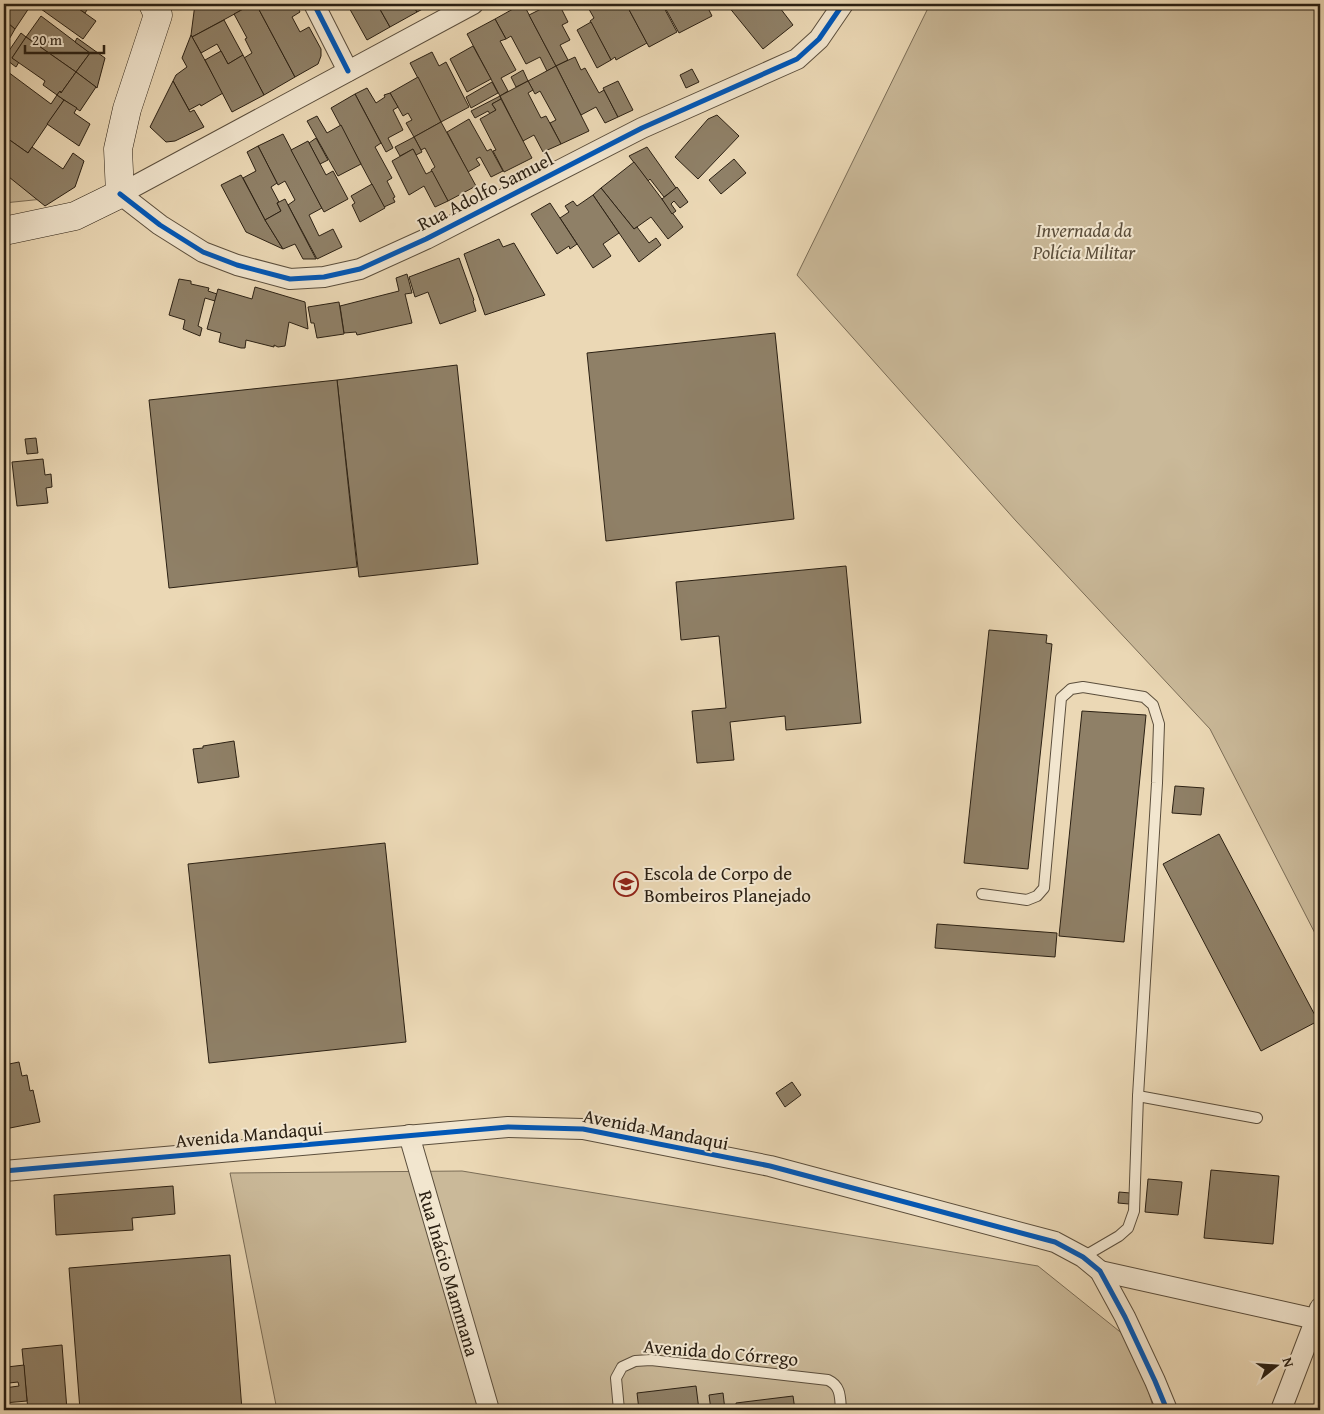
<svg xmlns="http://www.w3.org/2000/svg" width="1324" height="1414" viewBox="0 0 1324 1414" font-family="'Gentium Book Plus',serif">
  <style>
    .green { fill: #cab999; stroke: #7a6c56 }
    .building { fill: #8f8067; stroke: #2b2013 }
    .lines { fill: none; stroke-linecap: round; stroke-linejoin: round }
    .lane-casing { stroke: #5b4e3c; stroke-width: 12 }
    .street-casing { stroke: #5b4e3c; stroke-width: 22 }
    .secondary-casing { stroke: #2b2013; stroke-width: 29 }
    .lane { stroke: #f2e6cf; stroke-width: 10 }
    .street { stroke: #f2e6cf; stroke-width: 20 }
    .secondary { stroke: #f2e6cf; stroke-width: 28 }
    .cycleway-casing { stroke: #f2e6cf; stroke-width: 8 }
    .cycleway { stroke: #0057b8; stroke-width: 5 }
    .labels { text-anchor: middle; stroke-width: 4; stroke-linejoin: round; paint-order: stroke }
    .street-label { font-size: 19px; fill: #2b2013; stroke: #f2e6cf }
    .park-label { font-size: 19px; font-style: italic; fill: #5b4e3b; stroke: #f2e6cf }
    .poi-label { font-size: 19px; fill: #2b2013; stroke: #f2e6cf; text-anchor: start }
  </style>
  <rect width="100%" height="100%" fill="#ebd8b5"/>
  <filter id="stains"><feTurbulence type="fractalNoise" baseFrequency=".004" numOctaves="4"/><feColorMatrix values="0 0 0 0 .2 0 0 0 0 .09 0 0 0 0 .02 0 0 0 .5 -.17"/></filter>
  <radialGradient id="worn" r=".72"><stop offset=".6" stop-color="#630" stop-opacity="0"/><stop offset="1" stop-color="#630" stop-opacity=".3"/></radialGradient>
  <g class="green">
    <path d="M930,4H1320V943L1210,729L1016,521L797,275Z"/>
    <path d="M4,159L53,198L4,203Z"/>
    <path d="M462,1171L1038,1266L1134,1343L1154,1410H277L230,1173Z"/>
  </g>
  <g class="building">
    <path d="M11,4H23L29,8L15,29L4,20V15Z"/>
    <path d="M34,4H72L96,21L83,39Z"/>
    <path d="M72,4H91L85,13Z"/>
    <path d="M195,4H236L240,11L192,37L191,35Z"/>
    <path d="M253,4H256L295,77L264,95L244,58L252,53L245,39L247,38L234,14Z"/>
    <path d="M256,4H296L300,12L292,17L300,32L309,27L321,49V56L318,64L295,77Z"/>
    <path d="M347,4H377L390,27L367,40Z"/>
    <path d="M377,4H412L417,12L390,27Z"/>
    <path d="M412,4H432L417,12Z"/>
    <path d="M522,4L525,7L556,66L547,71L540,57L526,64L511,36L506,39L495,19Z"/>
    <path d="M551,4H559L568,22L562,25L570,40L560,45L568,60L556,66L529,15Z"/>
    <path d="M586,4H626L647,43L616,60L615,57L611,60L590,21L594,18Z"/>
    <path d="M626,4H662L677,32L649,47Z"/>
    <path d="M663,4H712L714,7L709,10L712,16L679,33Z"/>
    <path d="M730,4H777L793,25L763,49L728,6Z"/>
    <path d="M41,16L90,53L76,72L26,37Z"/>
    <path d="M495,19L506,39L500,41L516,70L501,78L508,91L500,96L467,34Z"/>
    <path d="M4,20L15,29L4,48Z"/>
    <path d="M224,20L243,55L228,64L217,44L201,53L192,37Z"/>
    <path d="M591,22L611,60L597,68L577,30Z"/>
    <path d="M21,33L26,37L12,58L19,62L16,67L4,58Z"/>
    <path d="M191,35L223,93L201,106L200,104L189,110L173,81L176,75L187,67L182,58Z"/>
    <path d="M26,37L76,72L61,93L60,91L57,95L43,85L45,81L12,58Z"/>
    <path d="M77,38L105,58L97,88L76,72L90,53L75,42Z"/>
    <path d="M473,46L491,79L467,92L450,59Z"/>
    <path d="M221,51L228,64L243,55L264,95L232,112L205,60Z"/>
    <path d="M432,52L439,66L446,62L469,107L441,122L410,63Z"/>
    <path d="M575,57L581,70L585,68L599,93L604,90L618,117L605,123L596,107L581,115L556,66Z"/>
    <path d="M556,66L589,131L561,144L550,123L556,120L540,91L535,94L528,81Z"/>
    <path d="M4,69L51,104L57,95L64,100L28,153L4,136Z"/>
    <path d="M692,69L699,82L686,88L680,75Z"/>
    <path d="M523,70L528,81L516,87L511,77Z"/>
    <path d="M76,72L96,87L80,111L57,95L60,91L61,93Z"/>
    <path d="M418,77L441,122L414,137L406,123L412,120L408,113L403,116L390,93Z"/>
    <path d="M173,81L190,112L194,110L204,127L175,141L166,142L150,127Z"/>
    <path d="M528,81L533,90L528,93L541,118L546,116L561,144L543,152L534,135L523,141L500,96Z"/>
    <path d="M618,81L633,110L618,117L603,88Z"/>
    <path d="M492,82L498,93L471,108L466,97Z"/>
    <path d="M367,88L376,103L385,97L384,95L390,93L398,107L393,110L403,130L388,138L393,148L386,152L355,94Z"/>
    <path d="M355,94L381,143L375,147L392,178L387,181L395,197L393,198L395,202L384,207L331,108Z"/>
    <path d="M500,96L501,99L492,104L496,110L490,114L488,111L475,118L471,111Z"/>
    <path d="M501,99L532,158L504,172L493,151L496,150L480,119L496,110L492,104Z"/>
    <path d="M64,100L77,108L74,113L90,124L79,146L47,124Z"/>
    <path d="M717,115L739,136L698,179L675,157L708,119Z"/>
    <path d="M317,116L327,133L341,125L361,164L338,176L307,121Z"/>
    <path d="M469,119L487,151L491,149L503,171L491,177L480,157L476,159L480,165L468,172L447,132Z"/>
    <path d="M441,122L476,186L448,201L431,170L435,167L425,148L421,150L414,137Z"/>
    <path d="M283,134L322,208L309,215L319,236L333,229L342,247L317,259L288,205L295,200L285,181L278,185L258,146Z"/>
    <path d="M4,136L28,153L32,147L63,169L73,153L84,161L75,187L45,206L4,173Z"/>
    <path d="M414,137L422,152L416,155L413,149L400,156L395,147Z"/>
    <path d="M316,138L328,160L320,164L309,143Z"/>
    <path d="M308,141L326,175L333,171L348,199L324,212L291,150Z"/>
    <path d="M258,146L277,183L271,187L279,202L277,203L281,211L265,220L243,178L256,171L247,152Z"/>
    <path d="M647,147L676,188L664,197L650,179L648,181L629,156Z"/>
    <path d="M413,149L426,174L432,171L448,201L435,207L424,186L409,195L392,161Z"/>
    <path d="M734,159L746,173L721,194L709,180Z"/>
    <path d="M634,162L683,227L668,239L651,217L634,229L601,188Z"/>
    <path d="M241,175L265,220L283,249L246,232L221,185Z"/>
    <path d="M372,184L385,208L360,222L352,205L355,203L351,196Z"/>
    <path d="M677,187L688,202L680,208L674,201L671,204L676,211L672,214L662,199Z"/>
    <path d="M601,188L634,229L637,227L649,243L656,238L661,245L639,262L593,195Z"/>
    <path d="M593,195L619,233L603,244L611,256L593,268L560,218L569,212L565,206L573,201L577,206Z"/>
    <path d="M285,199L288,205L316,259H303L295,244L283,249L265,220L281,211L277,203Z"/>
    <path d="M550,203L577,244L570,249L569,246L557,254L531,214Z"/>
    <path d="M499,239L503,247L514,243L545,295L485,315L464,254Z"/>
    <path d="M459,258L474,300L473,301L476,311L440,324L428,292L415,297L409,277Z"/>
    <path d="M407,274L412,293L405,294L412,323L357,335L356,332L344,333L340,306L399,291L396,278Z"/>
    <path d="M179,279L191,281V284L209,288L208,291L217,294L215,301L205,298L198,326L202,328L200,336L183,329L185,320L169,315Z"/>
    <path d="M255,287L305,302L308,329L289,322L285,346L278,347L274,345V347L246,340L245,348H241L219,342L221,333L207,329L218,289L252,299Z"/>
    <path d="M339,302L344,334L317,338L314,323H311L308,307Z"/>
    <path d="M775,333L794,519L606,541L587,353Z"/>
    <path d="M457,365L478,564L359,577L337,380Z"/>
    <path d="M337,380L357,567L169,588L149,400Z"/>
    <path d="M36,438L38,453L27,454L25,439Z"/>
    <path d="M43,459L45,475L51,474L52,487L46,488L48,503L17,506L12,462Z"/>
    <path d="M846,566L861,723L786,730L785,716L730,722L734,760L697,763L692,711L726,708L719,636L681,640L676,582Z"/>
    <path d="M989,630L1047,635L1046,643L1052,644L1028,869L964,863Z"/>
    <path d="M1082,711L1146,715L1124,942L1059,936Z"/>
    <path d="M234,741L239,777L198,783L193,749L203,748V746Z"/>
    <path d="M1175,786L1204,788L1201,815L1172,813Z"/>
    <path d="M1219,834L1318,1021L1261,1051L1163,864Z"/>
    <path d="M385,843L406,1042L209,1063L188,864Z"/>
    <path d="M937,924L1057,933L1055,957L935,948Z"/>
    <path d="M19,1062L22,1076L27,1075L30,1091L33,1090L40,1122L5,1129L4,1120V1065Z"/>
    <path d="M792,1082L801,1095L785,1107L776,1093Z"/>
    <path d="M1211,1170L1279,1176L1273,1244L1204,1238Z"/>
    <path d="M1148,1179L1182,1182L1178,1215L1145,1212Z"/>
    <path d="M173,1186L175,1214L132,1218L133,1230L56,1235L54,1195Z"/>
    <path d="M1119,1192L1130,1193L1129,1204L1118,1203Z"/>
    <path d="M4,1201L8,1236L5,1237L8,1255H4Z"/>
    <path d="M230,1255L242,1410H80L69,1268Z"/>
    <path d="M62,1345L67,1410H28L22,1349Z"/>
    <path d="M24,1365L27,1401L4,1403V1388L19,1386L18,1382L9,1383L7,1367Z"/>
    <path d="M696,1386L699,1410H639L637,1393Z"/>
    <path d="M723,1393L725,1410H711L709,1395Z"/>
    <path d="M793,1396L795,1410H736V1403Z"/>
  </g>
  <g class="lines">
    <defs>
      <g id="lane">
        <path d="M982,894L1027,900L1037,896L1044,888L1061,698L1071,689L1083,687L1144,697L1153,705L1159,724L1157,783L1138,1096L1134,1211L1128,1228L1119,1236L1083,1257"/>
        <path d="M1138,1096L1257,1118"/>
        <path d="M619,1410L616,1378L622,1367L635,1361L651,1360L828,1380C841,1386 840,1397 841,1410"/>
      </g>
      <g id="street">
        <path d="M314,4L348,71"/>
        <path d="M473,4L120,194L160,225L203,252L237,265L290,279L324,277L360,269L426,239L642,128L797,59L819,39L843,4"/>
        <path id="s1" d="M409,1135L489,1410"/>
        <path d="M4,1171L508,1127L583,1129L770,1166L1055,1242L1083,1257L1100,1271L1125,1317L1155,1381L1167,1410"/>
        <path d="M1100,1271L1320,1320"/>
        <path d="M1281,1410L1320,1308"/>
      </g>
      <path id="secondary" d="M4,231L75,216L120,194L118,149L127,109L158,15L153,4"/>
    </defs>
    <use href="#lane" class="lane-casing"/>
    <use href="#street" class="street-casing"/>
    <use href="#secondary" class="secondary-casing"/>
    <use href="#lane" class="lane"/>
    <use href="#street" class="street"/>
    <use href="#secondary" class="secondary"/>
    <defs>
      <g id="cycleway">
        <path d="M314,4L348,71"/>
        <path d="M120,194L160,225L203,252L237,265L290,279L324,277L360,269L426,239L642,128L797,59L819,39L843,4"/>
        <path d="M4,1171L508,1127L583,1129L770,1166L1055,1242L1083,1257L1100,1271L1125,1317L1155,1381L1167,1410"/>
      </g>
    </defs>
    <use href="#cycleway" class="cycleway-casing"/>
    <use href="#cycleway" class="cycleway"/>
  </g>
  <defs>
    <symbol id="school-ring" viewBox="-11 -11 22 22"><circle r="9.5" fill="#f2e6cf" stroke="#8f2418" stroke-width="1.5"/><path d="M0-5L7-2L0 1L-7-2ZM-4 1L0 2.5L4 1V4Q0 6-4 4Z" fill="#8f2418"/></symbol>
  </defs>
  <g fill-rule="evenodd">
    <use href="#school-ring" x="612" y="870" width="28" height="28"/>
  </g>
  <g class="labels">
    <g class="street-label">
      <text transform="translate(485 191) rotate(-27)" y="7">Rua Adolfo Samuel</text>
      <text transform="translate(656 1129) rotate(11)" y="7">Avenida Mandaqui</text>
      <text transform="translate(249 1134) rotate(-5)" y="7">Avenida Mandaqui</text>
      <text dy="7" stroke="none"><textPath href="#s1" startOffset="144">Rua Inácio Mammana</textPath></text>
      <text transform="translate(721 1352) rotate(5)" y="7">Avenida do Córrego</text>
    </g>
    <g class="park-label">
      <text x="1084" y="237">Invernada da<tspan x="1084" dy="22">Polícia Militar</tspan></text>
    </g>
    <g class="poi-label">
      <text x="644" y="880">Escola de Corpo de<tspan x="644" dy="22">Bombeiros Planejado</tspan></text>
    </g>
  </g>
  <rect width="1324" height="1414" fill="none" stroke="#ebd8b5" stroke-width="20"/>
  <rect x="5" y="5" width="1314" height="1404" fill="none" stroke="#2b2013" stroke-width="2.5"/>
  <rect x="10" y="10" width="1304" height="1394" fill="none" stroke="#2b2013"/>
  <g transform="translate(1276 1366) rotate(73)" stroke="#f2e6cf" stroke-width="4" paint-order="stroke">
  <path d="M0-4L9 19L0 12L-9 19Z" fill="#2b2013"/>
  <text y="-8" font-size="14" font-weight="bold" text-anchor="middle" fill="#2b2013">N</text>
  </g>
  <path d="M25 45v8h79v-8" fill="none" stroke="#2b2013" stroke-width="2.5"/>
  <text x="32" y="45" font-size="15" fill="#2b2013" stroke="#f2e6cf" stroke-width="4" paint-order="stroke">20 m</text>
  <rect width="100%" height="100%" filter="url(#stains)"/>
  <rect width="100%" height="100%" fill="url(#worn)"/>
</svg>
